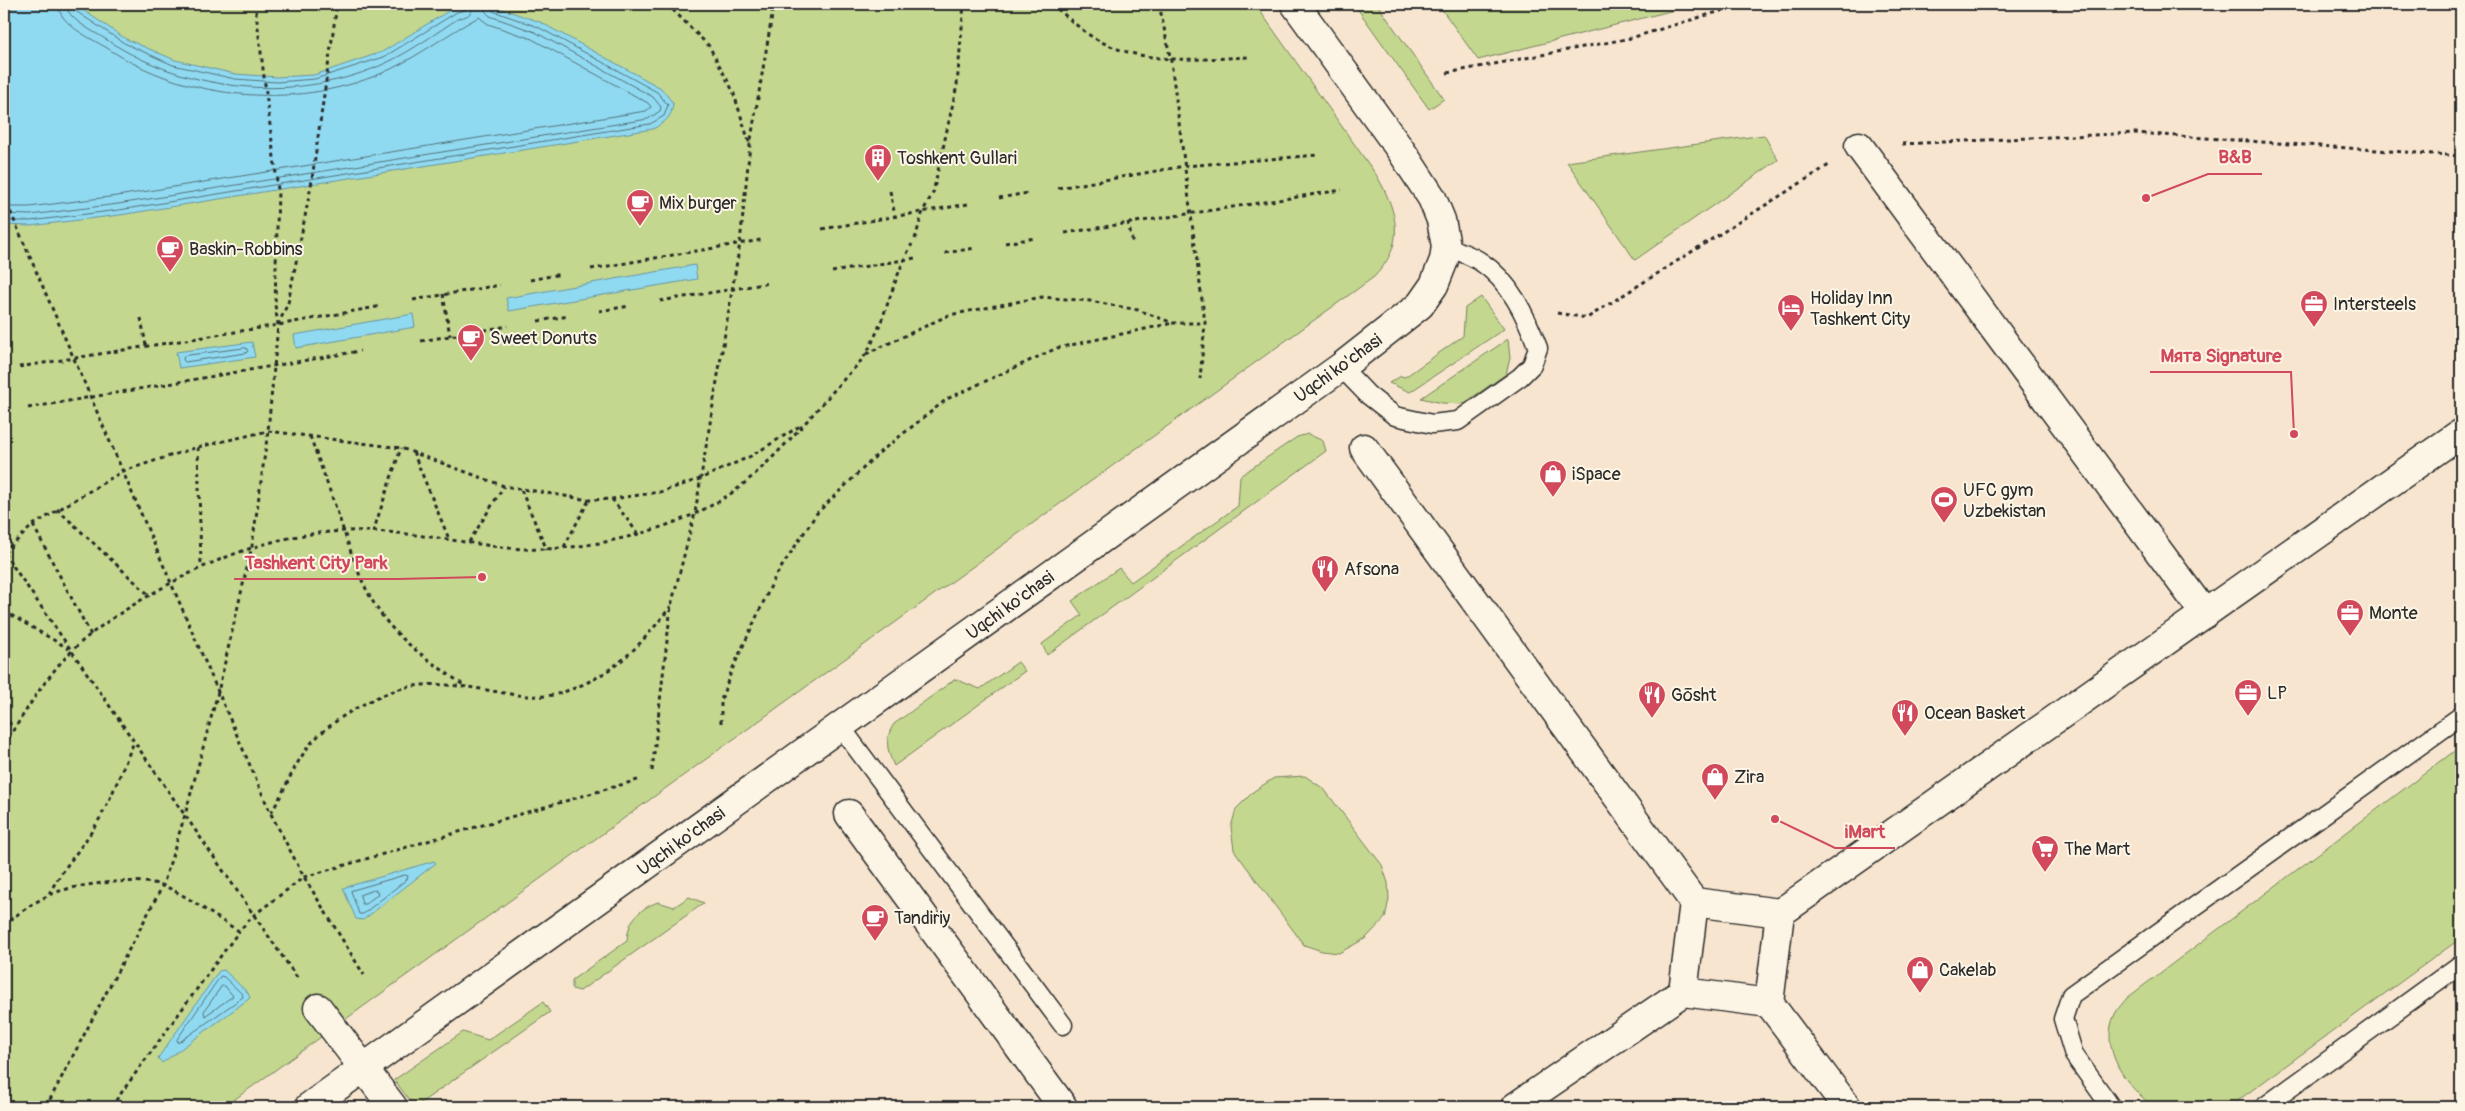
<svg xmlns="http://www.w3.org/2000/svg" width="2465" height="1111" viewBox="0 0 2465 1111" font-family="Pangolin,sans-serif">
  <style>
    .built { fill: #f7e5cf }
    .green { fill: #c3d88e; stroke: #77825c }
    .water { fill: #90daf1; stroke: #6894a2 }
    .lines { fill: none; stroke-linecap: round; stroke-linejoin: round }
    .shore { stroke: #53717a; stroke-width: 1 }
    .lane-casing { stroke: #2b2b2b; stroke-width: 21 }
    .street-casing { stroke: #2b2b2b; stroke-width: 31 }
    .path { stroke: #2b2b2b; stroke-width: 3; stroke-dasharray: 4 4; stroke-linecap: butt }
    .lane { stroke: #fcf5e5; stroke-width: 18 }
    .street { stroke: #fcf5e5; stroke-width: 28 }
    .labels { text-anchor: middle; stroke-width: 4; stroke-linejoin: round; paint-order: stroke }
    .poi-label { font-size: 18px; fill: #2b2b2b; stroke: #fcf5e5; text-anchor: start }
    .street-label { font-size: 18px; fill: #2b2b2b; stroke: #fcf5e5 }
    .leader { fill: none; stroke: #d1495b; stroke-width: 2 }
    .callout-dot { fill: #d1495b; stroke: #fcf5e5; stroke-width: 2 }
    .callout-label { font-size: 19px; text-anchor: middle; font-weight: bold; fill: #d1495b; stroke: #fcf5e5; stroke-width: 4; stroke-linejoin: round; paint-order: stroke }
  </style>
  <rect width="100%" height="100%" fill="#fcf5e5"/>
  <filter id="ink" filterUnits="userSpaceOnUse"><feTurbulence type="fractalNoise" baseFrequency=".02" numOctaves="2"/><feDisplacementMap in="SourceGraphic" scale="10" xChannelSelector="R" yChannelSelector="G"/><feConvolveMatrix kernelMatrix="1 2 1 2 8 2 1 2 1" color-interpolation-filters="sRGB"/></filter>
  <g filter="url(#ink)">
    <rect class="built" x="4" y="4" width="2457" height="1103"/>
    <g class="green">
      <path d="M4,4H1255L1377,176C1398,213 1406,244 1374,277L224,1107H4Z"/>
      <path d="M1354,4H1377L1444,99L1429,109Z"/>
      <path d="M1438,4H1698L1478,60Z"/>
      <path d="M1764,135L1778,160L1635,260L1567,162Z"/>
      <path d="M1481,297L1504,329L1410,392L1389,383L1401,376L1405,377L1463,336L1465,308Z"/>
      <path d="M1508,339L1510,358L1506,374L1463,404L1442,403L1421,398Z"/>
      <path d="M1308,434L1323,441L1326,451L1047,655L1042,644L1082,615L1072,601L1119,568L1131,582L1238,506L1240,476L1297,437Z"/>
      <path d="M1018,662L1025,671L894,766C887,750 884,739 894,724L955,679L980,689Z"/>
      <path d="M2461,746V938L2229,1107H2155C2127,1089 2098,1048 2115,1014C2118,1008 2123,1003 2127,998Z"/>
      <path d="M1305,776L1324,789L1382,865L1388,883L1389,899L1385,918L1366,938L1339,953L1322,951L1304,945L1234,850L1231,827L1236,809L1254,791L1274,778Z"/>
      <path d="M689,897L704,903L580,991L572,989V980L627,941C628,920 639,909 658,902L674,907Z"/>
      <path d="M543,1002L550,1012L415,1107L394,1080L463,1032L488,1040Z"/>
    </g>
    <g class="water">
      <path d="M4,4H74L126,39L175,60L235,74L277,77L314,75L382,52L455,7L488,4L540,22L661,88L673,103C672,118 665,122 653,129L120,215L30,226L4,225Z"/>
      <path d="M695,265L697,279L509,311L506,298Z"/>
      <path d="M413,314L415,327L296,348L294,335Z"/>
      <path d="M252,342L255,357L179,368L176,352Z"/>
      <path d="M434,861L436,863L363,920L356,919L343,888Z"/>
      <path d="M224,970L248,993L250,998L162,1063L158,1058L219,971Z"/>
    </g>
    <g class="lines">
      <g class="shore">
        <path d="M66,4C66,19 95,32 107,40C188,93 300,104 388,62C413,50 436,33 459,18C468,17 473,13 474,4"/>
        <path d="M72,4L74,10L124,43L173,65L235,79L277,82L315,79L384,57L457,12L465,10L467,4"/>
        <path d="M4,207H29L117,196L646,111L651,107L648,103L532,39L488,24L479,17C450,32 422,54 391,69C303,111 188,102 107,48C91,38 59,25 58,4"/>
        <path d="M4,214L30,215L118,204L648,119L660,111L661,107L653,97L535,32L490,16L485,11L483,4"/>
        <path d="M4,221H30L119,210L650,124L664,116L668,105L657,92L538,27L493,11L489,4"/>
        <path d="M246,348L248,351L246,353L185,362L183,360L184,356Z"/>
        <path d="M405,875L408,876L407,879L363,914H359L351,891Z"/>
        <path d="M375,890L378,892L377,895L365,904H362L360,895Z"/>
        <path d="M221,976L224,977L242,994L243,997L178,1043L177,1040Z"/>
        <path d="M222,986H225L233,996L205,1016L204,1012Z"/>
      </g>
      <defs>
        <g id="lane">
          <path d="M1341,367L1368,395L1395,416L1432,424L1458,421L1520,377L1532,365L1538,348C1526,316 1510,281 1481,262C1471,255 1457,251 1446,246"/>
          <path d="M840,726L1063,1025"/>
          <path d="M2111,1107L2074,1055L2063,1019L2071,995L2461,716"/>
          <path d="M2264,1107L2461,964"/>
        </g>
        <g id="street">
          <path d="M1859,146L2205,614"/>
          <path d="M1364,448L1694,902"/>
          <path d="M849,814L1063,1107"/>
          <path d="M1780,913L2461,433"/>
          <path d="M1769,1003L1847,1107"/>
          <path d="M318,1008L393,1107"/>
          <path d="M309,1107L1341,367L1420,305L1434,285L1444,260L1446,246L1441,220L1432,198L1402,152L1295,4"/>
          <path d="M1515,1107L1683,992L1769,1003L1780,913L1694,902L1683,992"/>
        </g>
      </defs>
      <use href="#lane" class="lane-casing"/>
      <use href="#street" class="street-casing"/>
      <g class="path">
        <path d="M667,4L709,46L733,91L750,145"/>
        <path d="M1051,4C1066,15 1080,30 1096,39C1144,66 1198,59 1249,57"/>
        <path d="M1159,4L1171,61L1205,323L1200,379"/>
        <path d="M1447,73L1631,38L1744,4"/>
        <path d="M1902,144L2135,133L2461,156"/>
        <path d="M1058,188L1185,166L1318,155"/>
        <path d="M890,191L895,216"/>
        <path d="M4,197L271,814L304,877L364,975"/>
        <path d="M999,198L1028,193"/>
        <path d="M1128,222L1133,245"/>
        <path d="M822,229L968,204"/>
        <path d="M1065,233L1342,190"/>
        <path d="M915,239L923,211L933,193L957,85L964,4"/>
        <path d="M1005,243L1035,238"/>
        <path d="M945,253L975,248"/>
        <path d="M591,269L761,240"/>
        <path d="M832,272L915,258"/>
        <path d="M530,280L561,274"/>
        <path d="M443,294L450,336"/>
        <path d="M413,300L500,285"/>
        <path d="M660,301L770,283"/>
        <path d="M599,311L630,306"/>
        <path d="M1557,313L1587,318L1829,165"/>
        <path d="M141,318L146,346"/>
        <path d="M538,321L569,316"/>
        <path d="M278,325L288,303L311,186L337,4"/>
        <path d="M421,341L508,326"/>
        <path d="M866,354L949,315L1042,297L1090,301L1138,310L1173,323H1205"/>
        <path d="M19,367L278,325L382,306"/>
        <path d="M28,408L360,351"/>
        <path d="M310,436C321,467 333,498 343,529C355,564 364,593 387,622C408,648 439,667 466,687"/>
        <path d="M198,447L201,566"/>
        <path d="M413,452L449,539"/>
        <path d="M521,490L547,550"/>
        <path d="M612,499L639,535"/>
        <path d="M57,509L149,595"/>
        <path d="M33,525L91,635"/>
        <path d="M373,532L401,448"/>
        <path d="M469,542L504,486"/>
        <path d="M564,547L589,500"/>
        <path d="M4,553L33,525L123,471L198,447L268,431L401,448L504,486L589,500L612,499L660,492L700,479L751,456L800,426"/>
        <path d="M4,553L298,979"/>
        <path d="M4,611L69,649"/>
        <path d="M4,715L14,729"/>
        <path d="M721,723V700L731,672L775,577L817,513L880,452L947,399L1057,348L1173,323"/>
        <path d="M4,745C25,713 43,680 70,653C90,632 114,617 138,602C202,563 269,534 345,531C400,529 455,542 509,548C579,555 686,530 741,486C774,459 808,420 836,388C845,377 858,366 866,354C886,319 893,278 912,244"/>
        <path d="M652,771L671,606L695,513L740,243L750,145L774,4"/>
        <path d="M271,813C284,792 293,767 308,747C328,721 381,690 414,686C430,683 451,685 467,687C494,690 530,701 557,694C611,678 638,649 671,606"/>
        <path d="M49,894C62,869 82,848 97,823C112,798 122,769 134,742"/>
        <path d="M4,926C16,914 32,904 47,896C70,884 140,876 164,886C190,897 214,917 239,931L254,915L304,877L641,779"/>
        <path d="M46,1107L163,885L185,815L218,692L252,546L268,431L278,325L275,305L278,190L255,4"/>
        <path d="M111,1107L239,931"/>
      </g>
      <use href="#lane" class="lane"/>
      <use href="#street" class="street"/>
    </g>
  </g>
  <defs>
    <symbol id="building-pin" viewBox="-11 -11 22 30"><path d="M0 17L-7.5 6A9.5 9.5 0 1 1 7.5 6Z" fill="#d1495b" stroke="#fcf5e5"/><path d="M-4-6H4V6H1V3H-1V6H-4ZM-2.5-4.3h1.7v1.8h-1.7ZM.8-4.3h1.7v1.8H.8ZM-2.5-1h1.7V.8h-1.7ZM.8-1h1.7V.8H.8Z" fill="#fff"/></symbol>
    <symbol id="cafe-pin" viewBox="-11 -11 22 30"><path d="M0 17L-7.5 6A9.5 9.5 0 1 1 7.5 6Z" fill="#d1495b" stroke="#fcf5e5"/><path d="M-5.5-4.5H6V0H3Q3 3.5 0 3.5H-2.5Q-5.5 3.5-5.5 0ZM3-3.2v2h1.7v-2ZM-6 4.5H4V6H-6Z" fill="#fff"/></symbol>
    <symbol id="office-pin" viewBox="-11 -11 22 30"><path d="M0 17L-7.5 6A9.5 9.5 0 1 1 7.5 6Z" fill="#d1495b" stroke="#fcf5e5"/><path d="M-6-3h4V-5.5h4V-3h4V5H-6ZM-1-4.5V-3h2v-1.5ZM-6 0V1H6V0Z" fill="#fff"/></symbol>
    <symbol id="hotel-pin" viewBox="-11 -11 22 30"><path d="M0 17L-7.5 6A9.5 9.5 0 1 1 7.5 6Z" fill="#d1495b" stroke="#fcf5e5"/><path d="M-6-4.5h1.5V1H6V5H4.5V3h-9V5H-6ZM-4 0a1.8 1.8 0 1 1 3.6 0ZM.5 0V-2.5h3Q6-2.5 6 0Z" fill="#fff"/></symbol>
    <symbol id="shop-pin" viewBox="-11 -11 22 30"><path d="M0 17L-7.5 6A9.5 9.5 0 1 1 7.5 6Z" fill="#d1495b" stroke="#fcf5e5"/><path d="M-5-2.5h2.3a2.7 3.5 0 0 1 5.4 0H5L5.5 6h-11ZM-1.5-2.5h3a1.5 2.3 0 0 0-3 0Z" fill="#fff"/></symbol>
    <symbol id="stadium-pin" viewBox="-11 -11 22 30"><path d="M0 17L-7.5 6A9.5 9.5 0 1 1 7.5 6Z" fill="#d1495b" stroke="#fcf5e5"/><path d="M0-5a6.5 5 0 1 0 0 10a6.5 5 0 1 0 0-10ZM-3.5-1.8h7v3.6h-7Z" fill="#fff"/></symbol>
    <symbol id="restaurant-pin" viewBox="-11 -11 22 30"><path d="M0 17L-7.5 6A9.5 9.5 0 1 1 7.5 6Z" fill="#d1495b" stroke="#fcf5e5"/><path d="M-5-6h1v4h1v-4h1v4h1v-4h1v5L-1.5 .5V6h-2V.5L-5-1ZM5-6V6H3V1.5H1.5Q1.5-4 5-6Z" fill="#fff"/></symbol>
    <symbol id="supermarket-pin" viewBox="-11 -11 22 30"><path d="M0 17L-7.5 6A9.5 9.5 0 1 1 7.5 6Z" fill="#d1495b" stroke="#fcf5e5"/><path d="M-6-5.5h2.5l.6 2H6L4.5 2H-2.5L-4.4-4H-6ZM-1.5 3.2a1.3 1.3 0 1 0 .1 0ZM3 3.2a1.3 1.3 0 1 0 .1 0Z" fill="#fff"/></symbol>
  </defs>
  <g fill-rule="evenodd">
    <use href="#building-pin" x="862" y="142" width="32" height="43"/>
    <use href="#cafe-pin" x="624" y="187" width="32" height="43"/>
    <use href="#cafe-pin" x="154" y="233" width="32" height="43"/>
    <use href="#office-pin" x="2298" y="288" width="32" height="43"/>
    <use href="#hotel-pin" x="1775" y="292" width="32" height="43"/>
    <use href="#cafe-pin" x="455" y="322" width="32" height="43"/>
    <use href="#shop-pin" x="1537" y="458" width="32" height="43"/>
    <use href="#stadium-pin" x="1928" y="484" width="32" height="43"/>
    <use href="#restaurant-pin" x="1309" y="553" width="32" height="43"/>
    <use href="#office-pin" x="2334" y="597" width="32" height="43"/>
    <use href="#office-pin" x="2232" y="677" width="32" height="43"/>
    <use href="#restaurant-pin" x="1636" y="679" width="32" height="43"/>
    <use href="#restaurant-pin" x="1889" y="697" width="32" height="43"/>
    <use href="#shop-pin" x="1699" y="761" width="32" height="43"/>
    <use href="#supermarket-pin" x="2029" y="833" width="32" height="43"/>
    <use href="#cafe-pin" x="859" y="902" width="32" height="43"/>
    <use href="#shop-pin" x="1904" y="954" width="32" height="43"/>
  </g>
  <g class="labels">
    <g class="poi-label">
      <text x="897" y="164">Toshkent Gullari</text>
      <text x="659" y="209">Mix burger</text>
      <text x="189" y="255">Baskin-Robbins</text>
      <text x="1810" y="304">Holiday Inn<tspan x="1810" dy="21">Tashkent City</tspan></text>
      <text x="2333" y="310">Intersteels</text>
      <text x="490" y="344">Sweet Donuts</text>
      <text x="1572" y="480">iSpace</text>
      <text x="1963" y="496">UFC gym<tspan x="1963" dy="21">Uzbekistan</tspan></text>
      <text x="1344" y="575">Afsona</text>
      <text x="2369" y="619">Monte</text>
      <text x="2267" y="699">LP</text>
      <text x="1671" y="701">Gōsht</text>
      <text x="1924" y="719">Ocean Basket</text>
      <text x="1734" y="783">Zira</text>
      <text x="2064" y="855">The Mart</text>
      <text x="894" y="924">Tandiriy</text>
      <text x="1939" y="976">Cakelab</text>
    </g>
    <g class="street-label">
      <text transform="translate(1338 368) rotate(-36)" y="6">Uqchi ko'chasi</text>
      <text transform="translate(1010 605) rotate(-36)" y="6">Uqchi ko'chasi</text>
      <text transform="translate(681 841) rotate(-36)" y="6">Uqchi ko'chasi</text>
    </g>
  </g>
  <path class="leader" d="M2146 198L2208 174H2262M2294 434L2291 372H2150M482 577L397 579H234M1775 819L1835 848H1895"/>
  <g class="callout-dot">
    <circle cx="2146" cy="198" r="5"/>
    <circle cx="2294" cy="434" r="5"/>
    <circle cx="482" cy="577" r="5"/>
    <circle cx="1775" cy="819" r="5"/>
  </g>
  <g class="callout-label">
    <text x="2235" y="163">B&amp;B</text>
    <text x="2221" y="362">Мята Signature</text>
    <text x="316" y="569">Tashkent City Park</text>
    <text x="1865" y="838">iMart</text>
  </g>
  <rect width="2465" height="1111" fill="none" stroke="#fcf5e5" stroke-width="20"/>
  <rect x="10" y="10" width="2445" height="1091" fill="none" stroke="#2b2b2b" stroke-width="2" filter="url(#ink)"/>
</svg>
